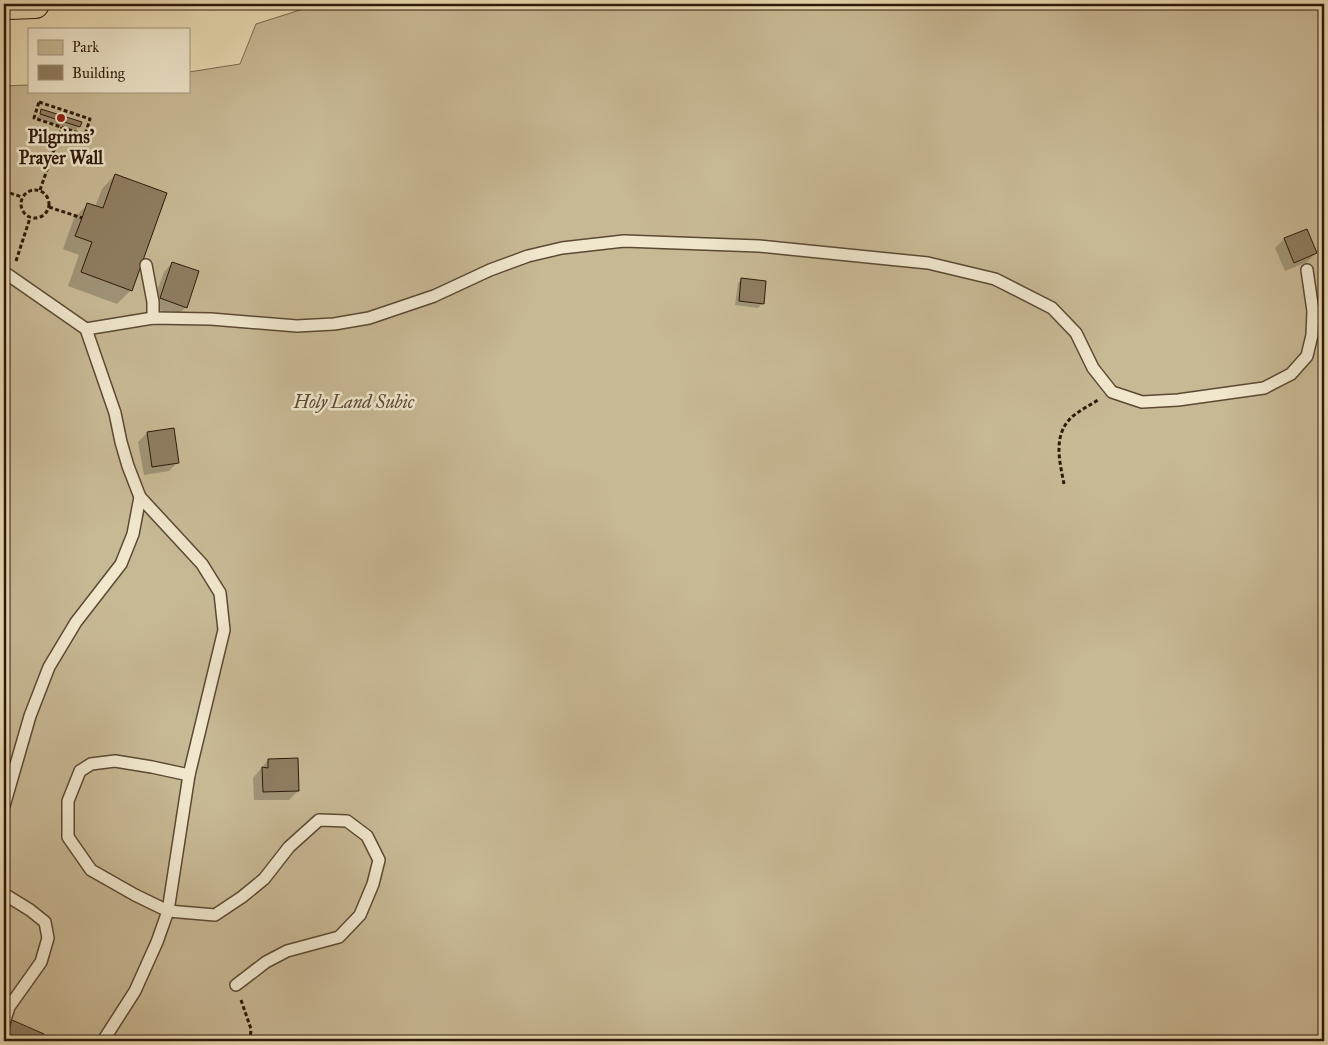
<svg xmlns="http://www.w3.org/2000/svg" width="1328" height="1045" viewBox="0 0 1328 1045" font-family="'IM FELL Great Primer',serif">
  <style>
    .green { fill: #c8b995; stroke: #7b694f }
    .shadow { fill: #0003 }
    .building { fill: #8f7d61; stroke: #2e1909 }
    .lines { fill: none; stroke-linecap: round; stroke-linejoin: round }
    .lane-casing { stroke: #5c4933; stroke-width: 14 }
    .highway-casing { stroke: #2e1909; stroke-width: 30 }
    .path { stroke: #2e1909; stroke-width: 3; stroke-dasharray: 4 2.5; stroke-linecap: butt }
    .lane { stroke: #f0e7cd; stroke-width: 11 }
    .highway { stroke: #e8dab2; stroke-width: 28 }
    .poi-dot { fill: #8f2418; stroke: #f0e7cd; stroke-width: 2 }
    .labels { text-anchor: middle; stroke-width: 5; stroke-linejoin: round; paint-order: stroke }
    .poi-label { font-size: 18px; font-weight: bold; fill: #2e1909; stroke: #f0e7cd }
    .park-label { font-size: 18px; font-style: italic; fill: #5c4933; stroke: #f0e7cd }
  </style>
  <rect width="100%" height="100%" fill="#e8dab2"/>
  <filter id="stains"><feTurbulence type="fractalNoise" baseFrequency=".004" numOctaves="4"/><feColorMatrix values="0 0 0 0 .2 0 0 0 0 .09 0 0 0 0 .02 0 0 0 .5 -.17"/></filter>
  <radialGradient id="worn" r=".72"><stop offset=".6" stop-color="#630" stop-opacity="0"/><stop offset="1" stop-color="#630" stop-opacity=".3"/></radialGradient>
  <path class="green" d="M319,4H1324V1041H4V86L29,85V91H189V72L240,64L256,24Z"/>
  <g class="shadow">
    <path d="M42,111L79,126L75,131L37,118Z"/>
    <path d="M115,175L131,290L117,304L68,286L79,255L63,249L74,218L88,204L95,207L102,189Z"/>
    <path d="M1306,230L1316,253L1307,262L1285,271L1275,248L1284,239Z"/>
    <path d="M172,263L186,307L177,316L151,307L164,272Z"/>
    <path d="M742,279L763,303L758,308L735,305L738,283Z"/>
    <path d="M147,433L178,462L169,471L144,475L138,442Z"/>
    <path d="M268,760L298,791L289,800H254L253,778Z"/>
    <path d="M12,1021L43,1035L41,1041H4V1029Z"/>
  </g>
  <g class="building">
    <path d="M41,109L82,122L80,127L40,114Z"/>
    <path d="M115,174L167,193L132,291L81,272L92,242L75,236L82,218L87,203L103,208Z"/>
    <path d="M1307,229L1317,253L1294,263L1284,238Z"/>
    <path d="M172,262L199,271L187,308L160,298Z"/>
    <path d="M741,278L766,281L764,304L739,301Z"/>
    <path d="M174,428L179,463L152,467L147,432Z"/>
    <path d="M298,758L299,791L263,792L262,767L268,768V759Z"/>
    <path d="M12,1020L44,1034L42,1041H5Z"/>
  </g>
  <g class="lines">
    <defs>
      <g id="lane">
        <path d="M146,265L153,302V318"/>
        <path d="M4,272L86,329L115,413L121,442L128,466L140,497L133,534L121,564L76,622L49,667L30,716L4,806"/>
        <path d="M86,329L153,318L211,319L297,326L334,324L369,318L434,296L490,270L528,256L562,248L624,241L759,246L928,263L995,279L1052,308L1076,333L1093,368L1112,392L1142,402L1178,400L1264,388L1291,374L1307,356L1312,335L1313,311L1307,270"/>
        <path d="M189,775L152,767L115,761L91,764L80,771L68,801V837L91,870L135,895L168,911L215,915L242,897L264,879L289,847L319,820L347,821L367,836L379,860L373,884L360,915L339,937L287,951L266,962L236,985"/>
        <path d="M4,894L30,910L45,922L48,938L41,962L9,1007L4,1023"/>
        <path d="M103,1041L135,991L157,942L168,911L189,775L224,630L220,593L202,564L140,497"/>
      </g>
      <path id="highway" d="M4,4L9,5L35,4"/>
    </defs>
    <use href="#lane" class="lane-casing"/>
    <use href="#highway" class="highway-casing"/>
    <g class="path">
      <path d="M39,102L90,119L85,135L34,118Z"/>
      <circle cx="35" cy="204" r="14"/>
      <path d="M40,190L62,127"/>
      <path d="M4,191L22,197"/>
      <path d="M49,207L82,218"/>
      <path d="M16,261L30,218"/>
      <path d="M1064,484C1060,463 1053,438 1069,420C1076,412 1089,406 1098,400"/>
      <path d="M241,1000L251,1029L250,1041"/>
    </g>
    <use href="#lane" class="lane"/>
    <use href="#highway" class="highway"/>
  </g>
  <circle class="poi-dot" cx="61" cy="118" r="5"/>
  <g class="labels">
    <g class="poi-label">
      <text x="61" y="143">Pilgrims'<tspan x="61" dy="21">Prayer Wall</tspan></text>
    </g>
    <g class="park-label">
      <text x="354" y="408">Holy Land Subic</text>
    </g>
  </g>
  <rect width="1328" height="1045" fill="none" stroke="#e8dab2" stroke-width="20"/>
  <rect x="5" y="5" width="1318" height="1035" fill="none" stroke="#2e1909" stroke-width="2.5"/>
  <rect x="10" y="10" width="1308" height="1025" fill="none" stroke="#2e1909"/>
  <rect x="28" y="28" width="162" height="65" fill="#f0e7cd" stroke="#a2957f"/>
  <rect x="38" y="40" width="25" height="15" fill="#c8b995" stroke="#a2957f"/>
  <text x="72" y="52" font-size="15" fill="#2e1909">Park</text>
  <rect x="38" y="65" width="25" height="15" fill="#8f7d61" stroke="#a2957f"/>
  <text x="72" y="78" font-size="15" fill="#2e1909">Building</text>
  <rect width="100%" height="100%" filter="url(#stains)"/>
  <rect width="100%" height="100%" fill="url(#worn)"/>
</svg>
